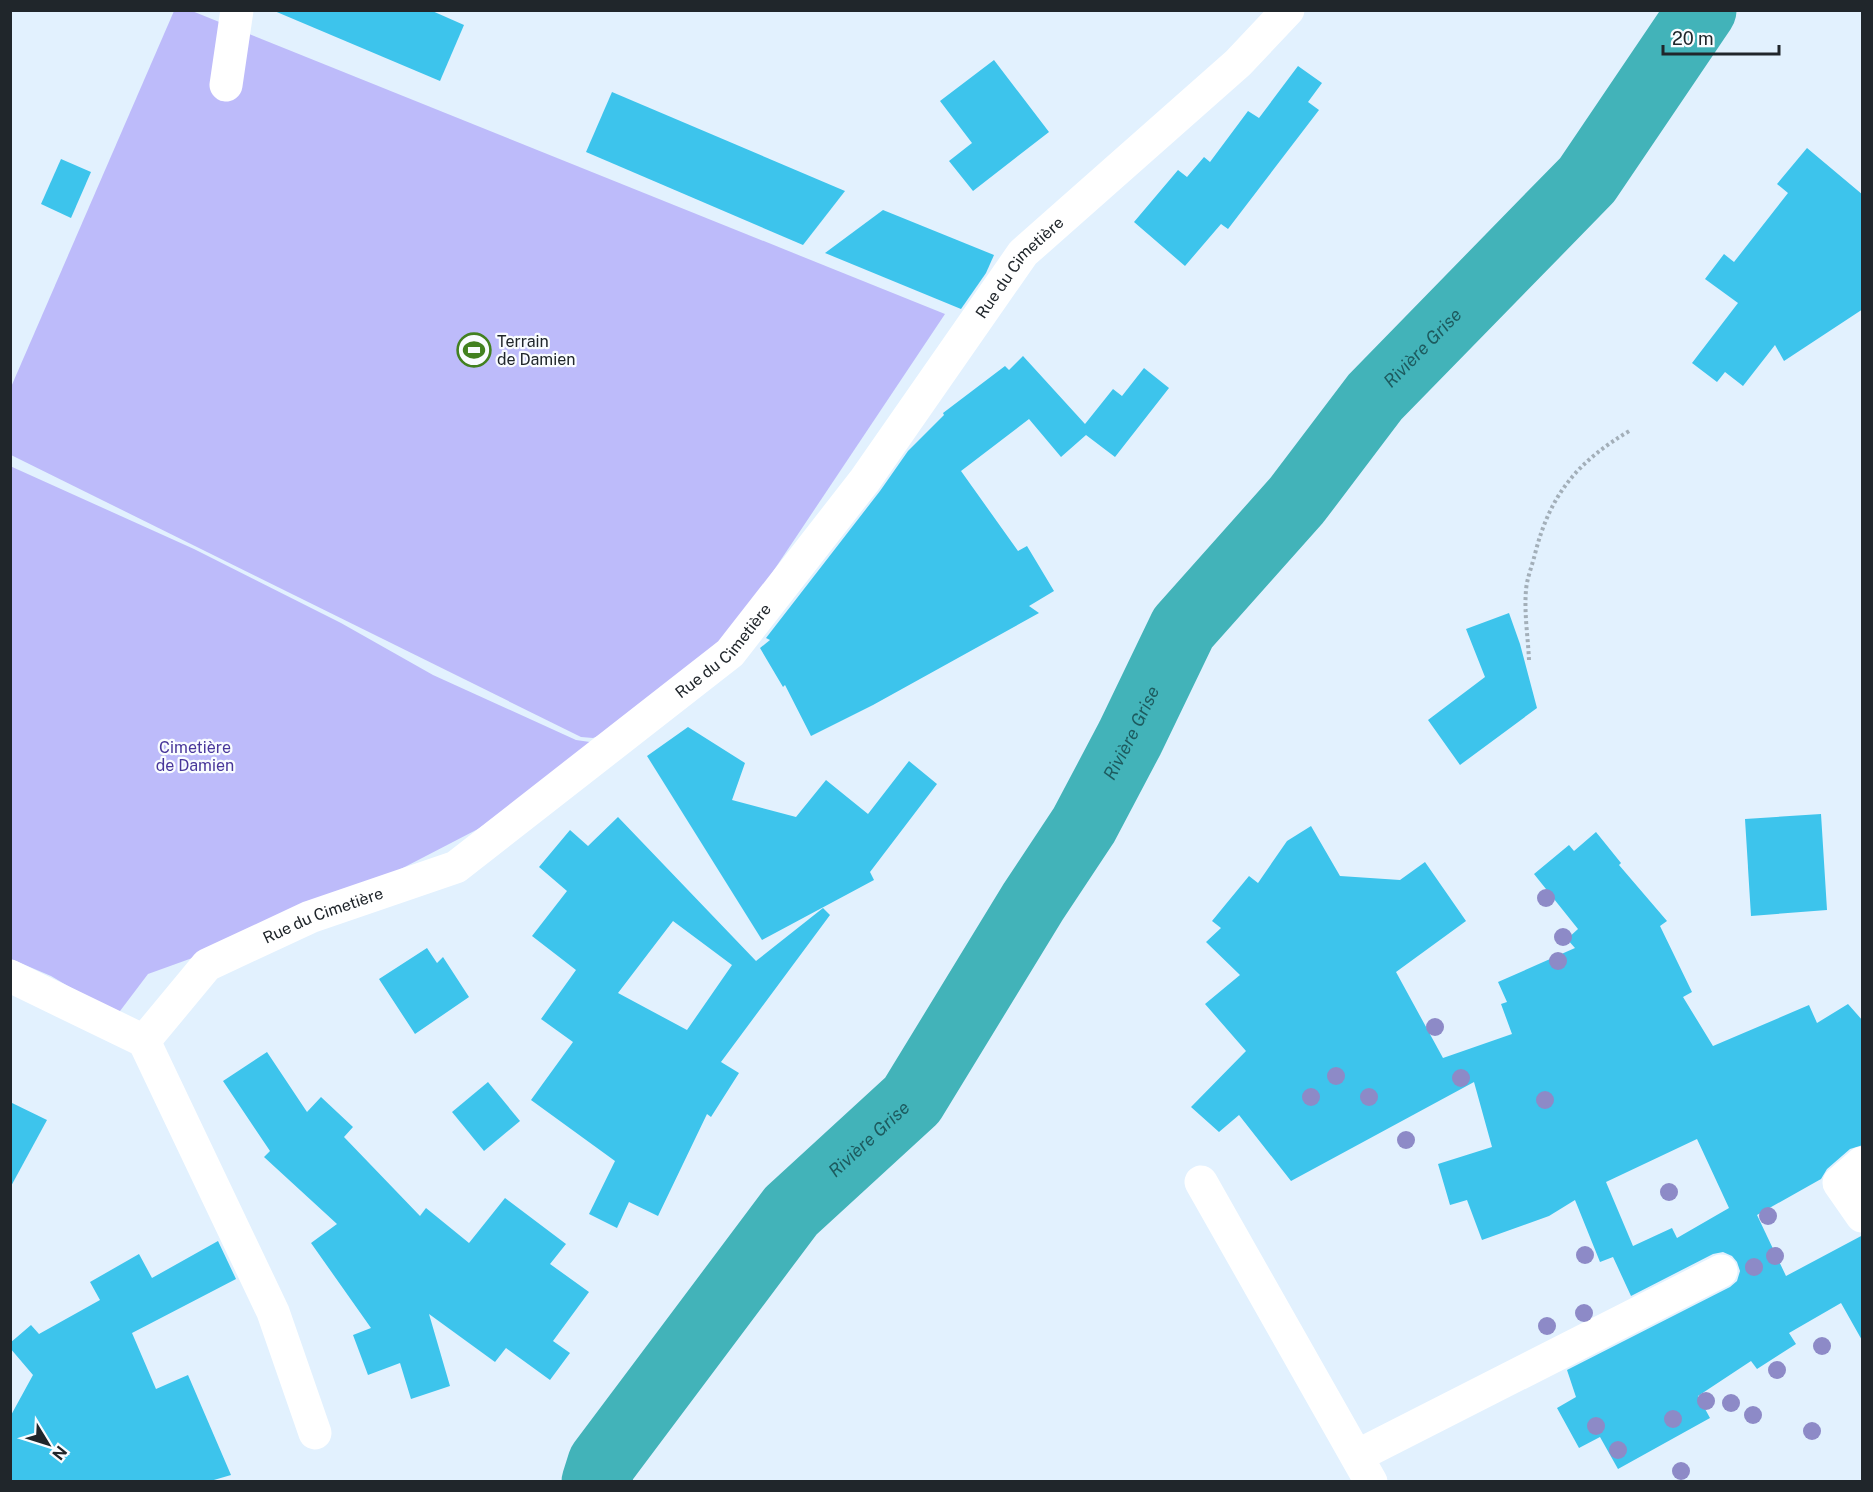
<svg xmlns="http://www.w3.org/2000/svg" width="1873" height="1492" viewBox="0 0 1873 1492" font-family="'Public Sans',sans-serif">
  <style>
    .green { fill: #bdbbfa }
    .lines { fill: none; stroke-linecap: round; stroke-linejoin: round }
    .river { stroke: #42b3b9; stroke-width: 69 }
    .building { fill: #3dc4ec; fill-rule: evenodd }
    .path { stroke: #a3afb9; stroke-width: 4; stroke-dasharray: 3 3; stroke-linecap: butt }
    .minor { stroke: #fff; stroke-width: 33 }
    .tree { fill: #8d8ac7 }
    .labels { text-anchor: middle; stroke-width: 4.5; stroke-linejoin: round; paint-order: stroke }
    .street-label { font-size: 16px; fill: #20262b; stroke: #f9fcff }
    .poi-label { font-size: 16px; fill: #20262b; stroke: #f9fcff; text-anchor: start }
    .park-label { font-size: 16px; fill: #48369a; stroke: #f9fcff }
    .water-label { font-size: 18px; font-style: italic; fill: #1d5b5f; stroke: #f9fcff }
  </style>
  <rect width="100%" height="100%" fill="#e2f1fe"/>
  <g class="green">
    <path d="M174,11H192L945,314L726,642L614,730L593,738L581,737L11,455V387Z"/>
    <path d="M10,466L194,549L341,623L433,675L576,740L604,744L478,829L397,871L220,948L148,974L117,1015L51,976L11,959Z"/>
  </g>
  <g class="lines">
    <path class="river" id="s1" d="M596,1482L602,1463L791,1211L912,1100L1033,902L1084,825L1130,738L1183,628L1297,500L1375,397L1587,180L1702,10"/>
  </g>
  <g class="building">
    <path d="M272,10H430L464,25L440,81Z"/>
    <path d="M994,60L1049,132L973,191L949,161L972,143L940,101Z"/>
    <path d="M1298,66L1322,83L1308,102L1319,110L1228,229L1221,224L1185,266L1134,222L1178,170L1187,177L1204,157L1210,162L1248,111L1259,118Z"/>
    <path d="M612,92L845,191L803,245L586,152Z"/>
    <path d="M1807,148L1863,195V309L1784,361L1775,345L1743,386L1725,372L1717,382L1692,363L1738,303L1705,279L1724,254L1734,262L1788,193L1777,184Z"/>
    <path d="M61,159L91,172L71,218L41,204Z"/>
    <path d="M883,210L994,255L986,273L961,309L825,253Z"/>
    <path d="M1023,356L1085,424L1113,389L1122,396L1144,368L1169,388L1115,457L1086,435L1061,457L1029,419L961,471L1018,551L1027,546L1054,591L1029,606L1039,613L873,705L811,736L785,685L783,687L760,648L770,640L766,638L880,491L908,451L944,415L943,413L1005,366L1009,370Z"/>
    <path d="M1509,613L1520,644L1537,708L1460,765L1428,720L1485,677L1466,629Z"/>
    <path d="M688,727L745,763L732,800L796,817L826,780L868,814L909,761L937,784L870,872L874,880L762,940L647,756Z"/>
    <path d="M1821,814L1827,910L1751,916L1745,819Z"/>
    <path d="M618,817L756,961L823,908L830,915L721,1062L739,1073L711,1117L707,1114L658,1216L629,1202L617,1228L589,1214L615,1161L531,1100L573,1042L541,1019L576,970L532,936L567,891L539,867L570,830L588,846ZM673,921L732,965L687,1030L618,993Z"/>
    <path d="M1311,826L1340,876L1400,880L1425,862L1466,921L1396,972L1443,1058L1512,1034L1501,1004L1507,1002L1498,982L1575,948L1567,939L1578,929L1534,874L1569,845L1574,851L1596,832L1621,863L1619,865L1667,921L1660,926L1692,992L1683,997L1713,1046L1809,1005L1817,1023L1848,1004L1863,1021V1145L1850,1149L1827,1169L1821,1179L1757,1215L1786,1276L1863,1235V1342L1841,1303L1789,1333L1796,1344L1757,1369L1751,1361L1698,1396L1710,1418L1618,1469L1600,1437L1579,1448L1557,1408L1576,1397L1567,1370L1730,1287L1737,1281L1740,1271L1737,1262L1732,1256L1723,1252L1713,1254L1631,1296L1613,1257L1600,1262L1575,1200L1549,1216L1482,1240L1467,1200L1450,1205L1438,1164L1492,1147L1474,1082L1291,1181L1239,1115L1219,1132L1191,1107L1246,1051L1205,1004L1240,975L1206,942L1221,928L1212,921L1249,876L1258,883L1287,841ZM1697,1139L1729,1208L1677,1238L1672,1228L1633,1246L1606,1182Z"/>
    <path d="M427,948L437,963L443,957L469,997L415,1034L379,979Z"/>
    <path d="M267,1052L307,1112L321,1097L353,1127L344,1137L420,1216L426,1208L469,1243L505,1198L566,1244L550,1264L589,1292L553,1341L570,1353L550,1380L506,1348L495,1362L429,1314L450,1386L411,1399L400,1363L368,1375L353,1335L371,1328L311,1243L337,1224L264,1157L270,1151L223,1081Z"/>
    <path d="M488,1082L520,1121L484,1151L452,1112Z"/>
    <path d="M10,1102L47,1120L10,1188Z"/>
    <path d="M218,1241L236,1279L132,1333L156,1389L188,1375L231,1475L207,1482H10V1417L33,1375L10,1348V1343L31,1325L39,1334L100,1300L90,1282L139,1254L152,1278Z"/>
  </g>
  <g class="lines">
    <path class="path" d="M1529,660C1528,637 1524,613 1526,590C1527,578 1532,566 1535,554C1550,494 1578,461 1631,430"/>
    <g class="minor">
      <path d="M226,85L237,10"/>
      <path id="s2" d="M10,976L144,1041L207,965L310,917L456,867L730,653L865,480L1023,253L1238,63L1288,10"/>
      <path d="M144,1041L273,1312L315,1433"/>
      <path d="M1862,1163L1839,1183L1862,1216"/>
      <path d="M1201,1182L1371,1482"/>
      <path d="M1357,1456L1721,1271"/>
    </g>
  </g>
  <g class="tree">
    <circle cx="1546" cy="898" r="9"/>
    <circle cx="1563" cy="937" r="9"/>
    <circle cx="1558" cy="961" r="9"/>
    <circle cx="1435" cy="1027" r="9"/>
    <circle cx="1336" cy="1076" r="9"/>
    <circle cx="1461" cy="1078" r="9"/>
    <circle cx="1311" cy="1097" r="9"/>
    <circle cx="1369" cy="1097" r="9"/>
    <circle cx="1545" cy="1100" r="9"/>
    <circle cx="1406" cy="1140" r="9"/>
    <circle cx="1669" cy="1192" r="9"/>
    <circle cx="1768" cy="1216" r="9"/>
    <circle cx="1585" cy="1255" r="9"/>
    <circle cx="1775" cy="1256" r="9"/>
    <circle cx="1754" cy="1267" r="9"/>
    <circle cx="1584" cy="1313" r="9"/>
    <circle cx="1547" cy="1326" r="9"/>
    <circle cx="1822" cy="1346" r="9"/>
    <circle cx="1777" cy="1370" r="9"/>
    <circle cx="1706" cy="1401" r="9"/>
    <circle cx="1731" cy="1403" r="9"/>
    <circle cx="1753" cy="1415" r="9"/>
    <circle cx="1673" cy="1419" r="9"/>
    <circle cx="1596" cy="1426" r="9"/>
    <circle cx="1812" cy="1431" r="9"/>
    <circle cx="1618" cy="1450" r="9"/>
    <circle cx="1681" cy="1471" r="9"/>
  </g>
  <defs>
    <symbol id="stadium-ring" viewBox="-11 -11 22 22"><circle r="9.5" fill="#f9fcff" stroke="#428120" stroke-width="1.5"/><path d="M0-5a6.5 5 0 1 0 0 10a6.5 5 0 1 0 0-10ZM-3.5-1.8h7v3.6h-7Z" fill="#428120"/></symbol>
  </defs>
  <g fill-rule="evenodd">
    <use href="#stadium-ring" x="455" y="331" width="38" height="38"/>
  </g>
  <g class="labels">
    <g class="street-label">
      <text dy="6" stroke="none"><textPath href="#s2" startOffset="1346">Rue du Cimetière</textPath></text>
      <text dy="6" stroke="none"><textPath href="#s2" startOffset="860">Rue du Cimetière</textPath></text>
      <text dy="6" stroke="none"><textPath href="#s2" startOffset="374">Rue du Cimetière</textPath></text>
    </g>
    <g class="poi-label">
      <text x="497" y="347">Terrain<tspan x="497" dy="18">de Damien</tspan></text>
    </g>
    <g class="park-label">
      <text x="195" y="753">Cimetière<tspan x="195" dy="18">de Damien</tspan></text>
    </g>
    <g class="water-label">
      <text dy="6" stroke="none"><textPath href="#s1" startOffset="1413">Rivière Grise</textPath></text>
      <text dy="6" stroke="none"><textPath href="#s1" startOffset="927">Rivière Grise</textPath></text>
      <text dy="6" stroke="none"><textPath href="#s1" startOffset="441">Rivière Grise</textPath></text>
    </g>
  </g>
  <rect width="1873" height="1492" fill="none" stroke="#20262b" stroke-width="24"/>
  <g transform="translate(48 1444) rotate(128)" stroke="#f9fcff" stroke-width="4.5" paint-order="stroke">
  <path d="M0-4.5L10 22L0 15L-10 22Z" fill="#20262b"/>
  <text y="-9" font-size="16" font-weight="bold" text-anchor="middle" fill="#20262b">N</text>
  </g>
  <path d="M1663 45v9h116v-9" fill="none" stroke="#20262b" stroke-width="3"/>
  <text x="1672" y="45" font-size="18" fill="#20262b" stroke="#f9fcff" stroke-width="4.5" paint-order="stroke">20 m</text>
</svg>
